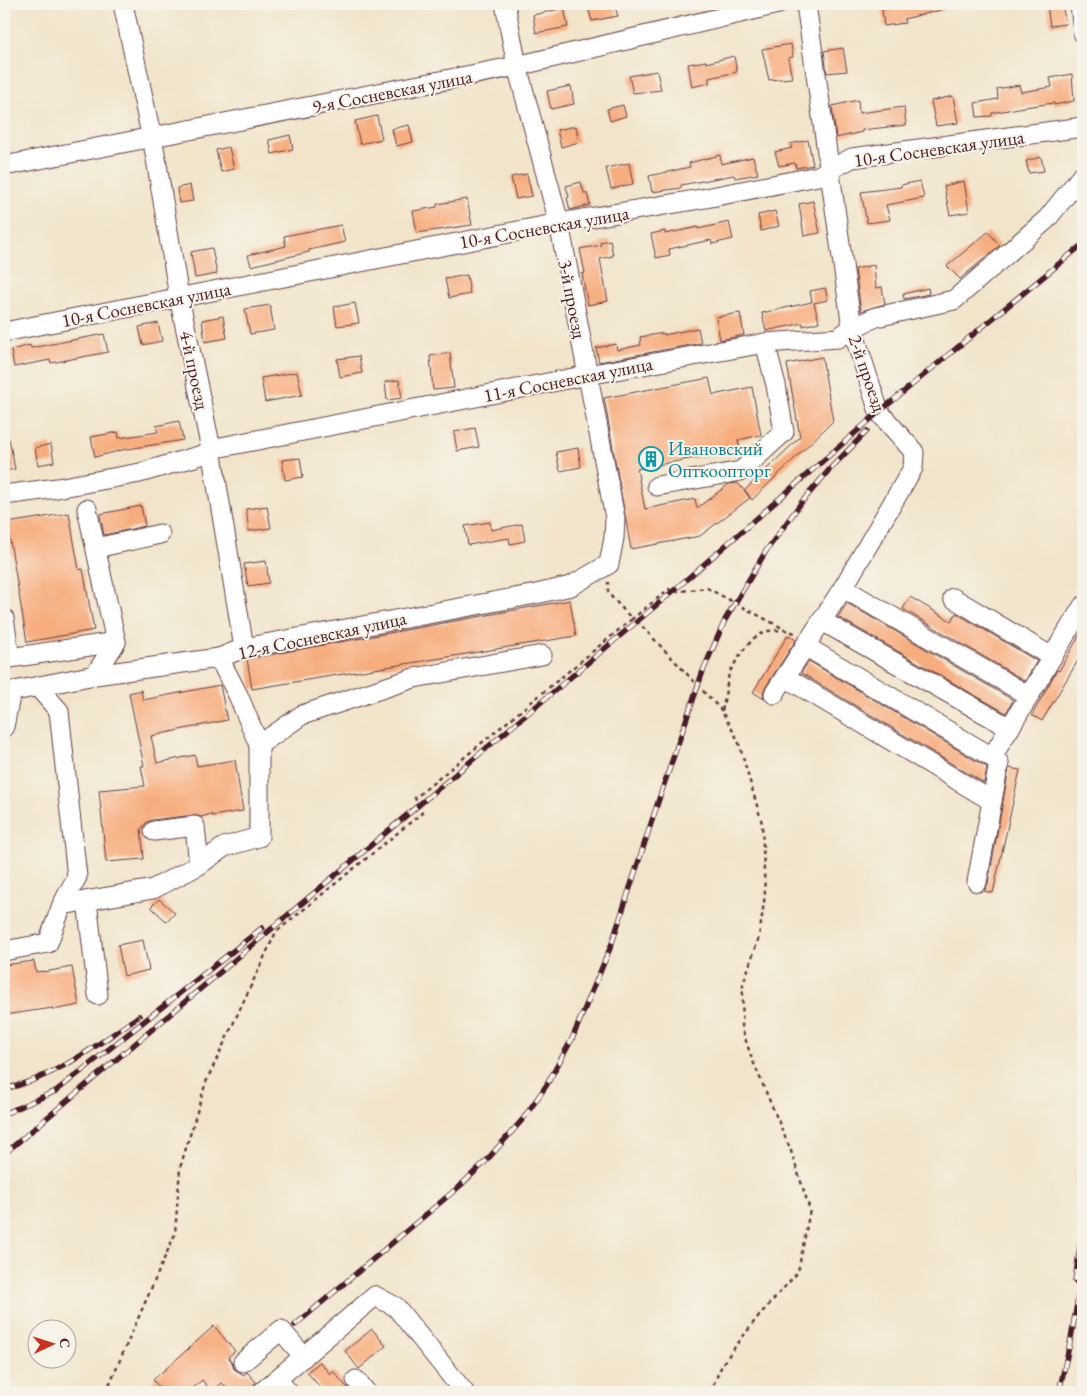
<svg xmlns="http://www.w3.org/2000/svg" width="1087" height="1396" viewBox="0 0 1087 1396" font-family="'EB Garamond',serif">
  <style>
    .building { fill: #f7ac7d }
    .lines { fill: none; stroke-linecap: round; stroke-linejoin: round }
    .minor-casing { stroke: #633d43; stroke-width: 21 }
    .path { stroke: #633d43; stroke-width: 2.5; stroke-dasharray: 4 4; stroke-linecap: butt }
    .minor { stroke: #fff; stroke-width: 19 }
    .rail-casing { stroke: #4a1f2b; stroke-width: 5.5 }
    .rail { stroke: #f7f3e8; stroke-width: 4; stroke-dasharray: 11; stroke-linecap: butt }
    .labels { text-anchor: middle; stroke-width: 4; stroke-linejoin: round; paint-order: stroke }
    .street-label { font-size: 19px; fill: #4a1f2b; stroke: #f7f3e8 }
    .culture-label { font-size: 19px; fill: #0d838f; stroke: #f7f3e8; text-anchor: start }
  </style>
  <rect width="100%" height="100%" fill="#f7f3e8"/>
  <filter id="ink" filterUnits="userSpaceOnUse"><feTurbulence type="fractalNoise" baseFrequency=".02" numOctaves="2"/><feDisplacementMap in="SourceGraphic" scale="10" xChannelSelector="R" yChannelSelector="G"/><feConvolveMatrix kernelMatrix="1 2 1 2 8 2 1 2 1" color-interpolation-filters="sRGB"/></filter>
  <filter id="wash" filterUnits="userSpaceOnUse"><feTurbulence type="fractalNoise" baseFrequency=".0096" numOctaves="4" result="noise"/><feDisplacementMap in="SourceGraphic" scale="20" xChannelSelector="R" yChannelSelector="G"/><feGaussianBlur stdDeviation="1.12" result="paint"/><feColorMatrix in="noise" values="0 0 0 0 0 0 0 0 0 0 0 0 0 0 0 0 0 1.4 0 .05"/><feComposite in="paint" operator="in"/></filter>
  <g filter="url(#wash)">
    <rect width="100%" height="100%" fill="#f1e4ca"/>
    <g id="blocks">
      <g class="building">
        <path d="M587,4H614L618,16L592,21Z"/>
        <path d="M906,4H948L949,8L904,19L905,23L884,26L882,10Z"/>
        <path d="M1047,4H1062L1066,24L1050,26Z"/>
        <path d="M564,8L568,27L536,33L533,15Z"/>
        <path d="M791,44L793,57L788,58L792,78L769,80L762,49Z"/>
        <path d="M843,48L847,71L827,73L824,51Z"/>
        <path d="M734,56L737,72L709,78V83L692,87L688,64L706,61V63Z"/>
        <path d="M657,71L661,90L633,93L629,76Z"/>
        <path d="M1072,74L1074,101L1054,105V103L1024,107L992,113V116L977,117L975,103L998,99L997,89L1019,85L1021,92L1052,87L1050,78Z"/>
        <path d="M571,86L574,104L551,109L547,91Z"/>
        <path d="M953,96L958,123L936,126L931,101Z"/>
        <path d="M858,100L859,113L904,107L906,125L862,130V132L836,138L832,106Z"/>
        <path d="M623,105L626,116L610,121L607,109Z"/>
        <path d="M377,116L382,139L360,144L355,121Z"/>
        <path d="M409,125L413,142L396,146L392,129Z"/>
        <path d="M576,126L579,142L561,147L557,130Z"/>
        <path d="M290,135L293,149L272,154L269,140Z"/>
        <path d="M808,140L813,165L796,168L795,163L779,166L775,152L792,148L790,144Z"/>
        <path d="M229,147L234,169L221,172L216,150Z"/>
        <path d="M720,155L721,164L753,157L758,174L735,178L734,175L681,185V188L652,192L649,176L690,167L689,163Z"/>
        <path d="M1041,157L1044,171L1029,173L1026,161Z"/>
        <path d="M629,163L633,184L611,189L606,168Z"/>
        <path d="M527,174L532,196L516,199L511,177Z"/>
        <path d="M920,181L924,198L886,205L890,220L867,223L861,192L901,187V185Z"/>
        <path d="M964,181L969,212L950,215L944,186Z"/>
        <path d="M581,182L584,193H587L590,205L570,210L567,198L569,197L566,186Z"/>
        <path d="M190,185L193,201L179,203L177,188Z"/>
        <path d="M467,199L472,225L417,233L413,211L437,207V204Z"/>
        <path d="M813,201L820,233L804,236L799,204Z"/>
        <path d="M775,211L779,226L761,231L758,215Z"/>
        <path d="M729,222L733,239L712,244L711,240L669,249L670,255L656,258L651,234L665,231V234L698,227V229Z"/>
        <path d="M341,225L345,242L309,250V252L251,266L248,255L286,246L284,236Z"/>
        <path d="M988,232L1000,245L960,279L947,266Z"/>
        <path d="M610,240L613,256L600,259L608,301L588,305L582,274L585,273L580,249L601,245L600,242Z"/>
        <path d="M212,248L217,274L195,278L191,252Z"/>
        <path d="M874,265L876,288L882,287L885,304L861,311L855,269Z"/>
        <path d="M467,275L470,294L449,298L445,279Z"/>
        <path d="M825,288L828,300L814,303L819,322L803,326V323L766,331L762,313L812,302L810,291Z"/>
        <path d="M928,288L929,294L904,299L903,294Z"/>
        <path d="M355,303L359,323L337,326L334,307Z"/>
        <path d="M270,305L274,330L250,334L245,309Z"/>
        <path d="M740,313L744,335L720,340L716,317Z"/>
        <path d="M223,316L227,338L205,342L202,320Z"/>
        <path d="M158,323L162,341L143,345L139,327Z"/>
        <path d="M698,328L701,343L599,362L596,348L616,344L617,350L641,345L640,337L664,333V335Z"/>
        <path d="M104,334L108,352L51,363L50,360L14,367L11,350L30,345L31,348Z"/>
        <path d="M450,353L454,388L433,390L430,356Z"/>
        <path d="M359,356L362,373L340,377L337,359Z"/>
        <path d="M822,357L833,421L752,500L745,490L800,437L787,364Z"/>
        <path d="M297,372L302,395L265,402L261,378Z"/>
        <path d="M709,378L713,395L752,387L761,435L738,440L740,449L637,469L645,509L695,499L697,508L729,484L738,483L750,498L700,536L631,549L604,398Z"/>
        <path d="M399,380L402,398L387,400L385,382Z"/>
        <path d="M179,421L183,440L122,450L95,457L91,437L118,432L119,438L158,432L156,426Z"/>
        <path d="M475,428L479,447L457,451L454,432Z"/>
        <path d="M9,439L15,469L4,471V440Z"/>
        <path d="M51,444L54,462L38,465L35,448Z"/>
        <path d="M578,448L581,467L560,471L556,452Z"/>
        <path d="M300,458L303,477L285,480L282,460Z"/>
        <path d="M141,506L145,526L104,535L100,514Z"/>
        <path d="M267,506L271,528L249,531L246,509Z"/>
        <path d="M69,513L79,570L83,569L94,630L27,642L7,523Z"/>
        <path d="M490,522L491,530L522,524L525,541L510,544L509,538L468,545L465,526Z"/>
        <path d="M266,561L269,583L248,586L244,564Z"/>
        <path d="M910,597L951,621L956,613L1037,661L1025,681L903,609Z"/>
        <path d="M570,600L576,636L252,689L247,659Z"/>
        <path d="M847,603L1013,700L1006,713L838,617Z"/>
        <path d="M1083,629V652L1042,721L1032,715L1057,670L1059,671Z"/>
        <path d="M788,635L796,640L765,688L763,694L764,699L753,692Z"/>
        <path d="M809,661L985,766L987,767L984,783L801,673Z"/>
        <path d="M220,685L227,720L151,736L157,763L195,755L197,766L235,760L243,811L212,816L211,814L201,817L194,815L152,820L147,822L141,829L144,859L106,862L99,790L145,786L141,766H144L129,693L141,690L143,700Z"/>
        <path d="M1009,768L1020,770L993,893L984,891L988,884Z"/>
        <path d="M159,899L175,913L167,922L151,907Z"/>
        <path d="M143,940L149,970L124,976L118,945Z"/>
        <path d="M34,961L36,972L44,971V972L72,967L79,1005L53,1010V1008L4,1015V965Z"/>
        <path d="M214,1326L235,1351L228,1357L232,1362L234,1369L244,1375L247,1372L256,1382L252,1388L251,1392H230L222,1383L212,1392L202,1380L189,1392H164L153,1380Z"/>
        <path d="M372,1329L386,1346L359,1369L345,1351Z"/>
        <path d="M320,1362L330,1374L333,1371L351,1392H324L307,1372Z"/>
      </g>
    </g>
  </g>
  <g filter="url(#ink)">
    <use href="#blocks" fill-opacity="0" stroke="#633d43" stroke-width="1"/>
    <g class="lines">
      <defs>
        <g id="minor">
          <path d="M123,4L155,153L179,297L211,449L244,648"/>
          <path d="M1080,4L1083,33"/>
          <path d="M4,166L517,66L778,4"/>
          <path d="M4,332L559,223L706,198L818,176L852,158L1083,127"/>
          <path d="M657,486L741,471L784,432L776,385L765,343"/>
          <path d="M4,495L57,488L140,473L205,454L211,449L588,375L765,343L838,338L852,328L876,317L954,300L1047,219L1083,174"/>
          <path d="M87,509L116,642L95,675"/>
          <path d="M96,548L160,534"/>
          <path d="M843,588L1029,696L1052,657L953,598"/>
          <path d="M4,618L10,658L116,642"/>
          <path d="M822,621L1010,728"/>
          <path d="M805,646L992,757L1029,696"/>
          <path d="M1052,657L1083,606"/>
          <path d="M219,658L238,695L259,745L302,715L414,678L542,655"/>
          <path d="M785,677L992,801"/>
          <path d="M4,693L95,675L219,658L244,648L536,594L571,586L609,564L614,538L615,518L559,223L517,66L505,4"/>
          <path d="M774,694L843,588L913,468L914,452L879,412L852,328L806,4"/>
          <path d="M4,727L11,692"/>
          <path d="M154,831L195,826L199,865L224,847L259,837V745"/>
          <path d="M977,882L999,763L992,757"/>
          <path d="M87,901L98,995"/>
          <path d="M62,905L153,889L199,865"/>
          <path d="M4,951L48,943L62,905L77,877L59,711L38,687"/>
          <path d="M243,1362L281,1330L304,1357"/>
          <path d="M277,1379L375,1296L396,1307L464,1392"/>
          <path d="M356,1380L366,1392"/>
          <path d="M262,1392L277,1379L288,1392"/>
        </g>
      </defs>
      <use href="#minor" class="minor-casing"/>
      <g class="path">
        <path d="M722,711L637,621L632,619L669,589L672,592L707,588L784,629"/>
        <path d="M106,1392L175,1234L180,1168L206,1082L276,932L422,813L415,798L632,619L608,593V582"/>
        <path d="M710,1392L723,1363L757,1318L798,1272L810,1210L791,1151L752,1059L742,1029L743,984L759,937L765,895L762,823L738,740L722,712L729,673L741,653L754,638L767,631L785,630L795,633"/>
      </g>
      <use href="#minor" class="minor"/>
      <defs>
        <g id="rail">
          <path d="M4,1089C55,1078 97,1045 139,1016"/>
          <path d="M4,1114L56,1091L262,928"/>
          <path d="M4,1154L672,592L879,412L1083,244"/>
          <path d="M1075,1281L1083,1227"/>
          <path d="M295,1325L461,1185L486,1161L523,1119L546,1086L572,1039L611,946L660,796L703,671L725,620L766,551L801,503L829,470L867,431"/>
          <path d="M1059,1392L1071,1338L1083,1270"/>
        </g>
      </defs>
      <use href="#rail" class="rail-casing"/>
      <use href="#rail" class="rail"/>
    </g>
  </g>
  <defs>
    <symbol id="building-ring" viewBox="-11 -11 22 22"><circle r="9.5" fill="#f7f3e8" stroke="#0f9aa8" stroke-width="1.5"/><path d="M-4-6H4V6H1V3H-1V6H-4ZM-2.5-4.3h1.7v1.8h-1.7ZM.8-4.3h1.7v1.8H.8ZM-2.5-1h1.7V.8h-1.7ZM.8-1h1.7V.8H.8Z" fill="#0f9aa8"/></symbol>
  </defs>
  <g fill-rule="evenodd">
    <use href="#building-ring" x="637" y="445" width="28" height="28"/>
  </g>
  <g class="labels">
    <g class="street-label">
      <text transform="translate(392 91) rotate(-11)" y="7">9-я Сосневская улица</text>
      <text transform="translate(939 148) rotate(-8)" y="7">10-я Сосневская улица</text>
      <text transform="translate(544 227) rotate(-10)" y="7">10-я Сосневская улица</text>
      <text transform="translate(573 299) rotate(79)" y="7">3-й проезд</text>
      <text transform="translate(146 304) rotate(-11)" y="7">10-я Сосневская улица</text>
      <text transform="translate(195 370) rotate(78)" y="7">4-й проезд</text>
      <text transform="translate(868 373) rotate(71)" y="7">2-й проезд</text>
      <text transform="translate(568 379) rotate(-11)" y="7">11-я Сосневская улица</text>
      <text transform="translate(322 635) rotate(-12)" y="7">12-я Сосневская улица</text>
    </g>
    <g class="culture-label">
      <text x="668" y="455">Ивановский<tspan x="668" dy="22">Опткоопторг</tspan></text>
    </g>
  </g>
  <rect width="1087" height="1396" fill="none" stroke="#f7f3e8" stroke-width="20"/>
  <g transform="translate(52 1344) rotate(86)"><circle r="24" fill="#f7f3e8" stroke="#b29e9c"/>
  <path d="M0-4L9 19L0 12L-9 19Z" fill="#c8321e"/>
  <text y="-8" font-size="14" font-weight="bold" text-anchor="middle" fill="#4a1f2b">С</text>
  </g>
</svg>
